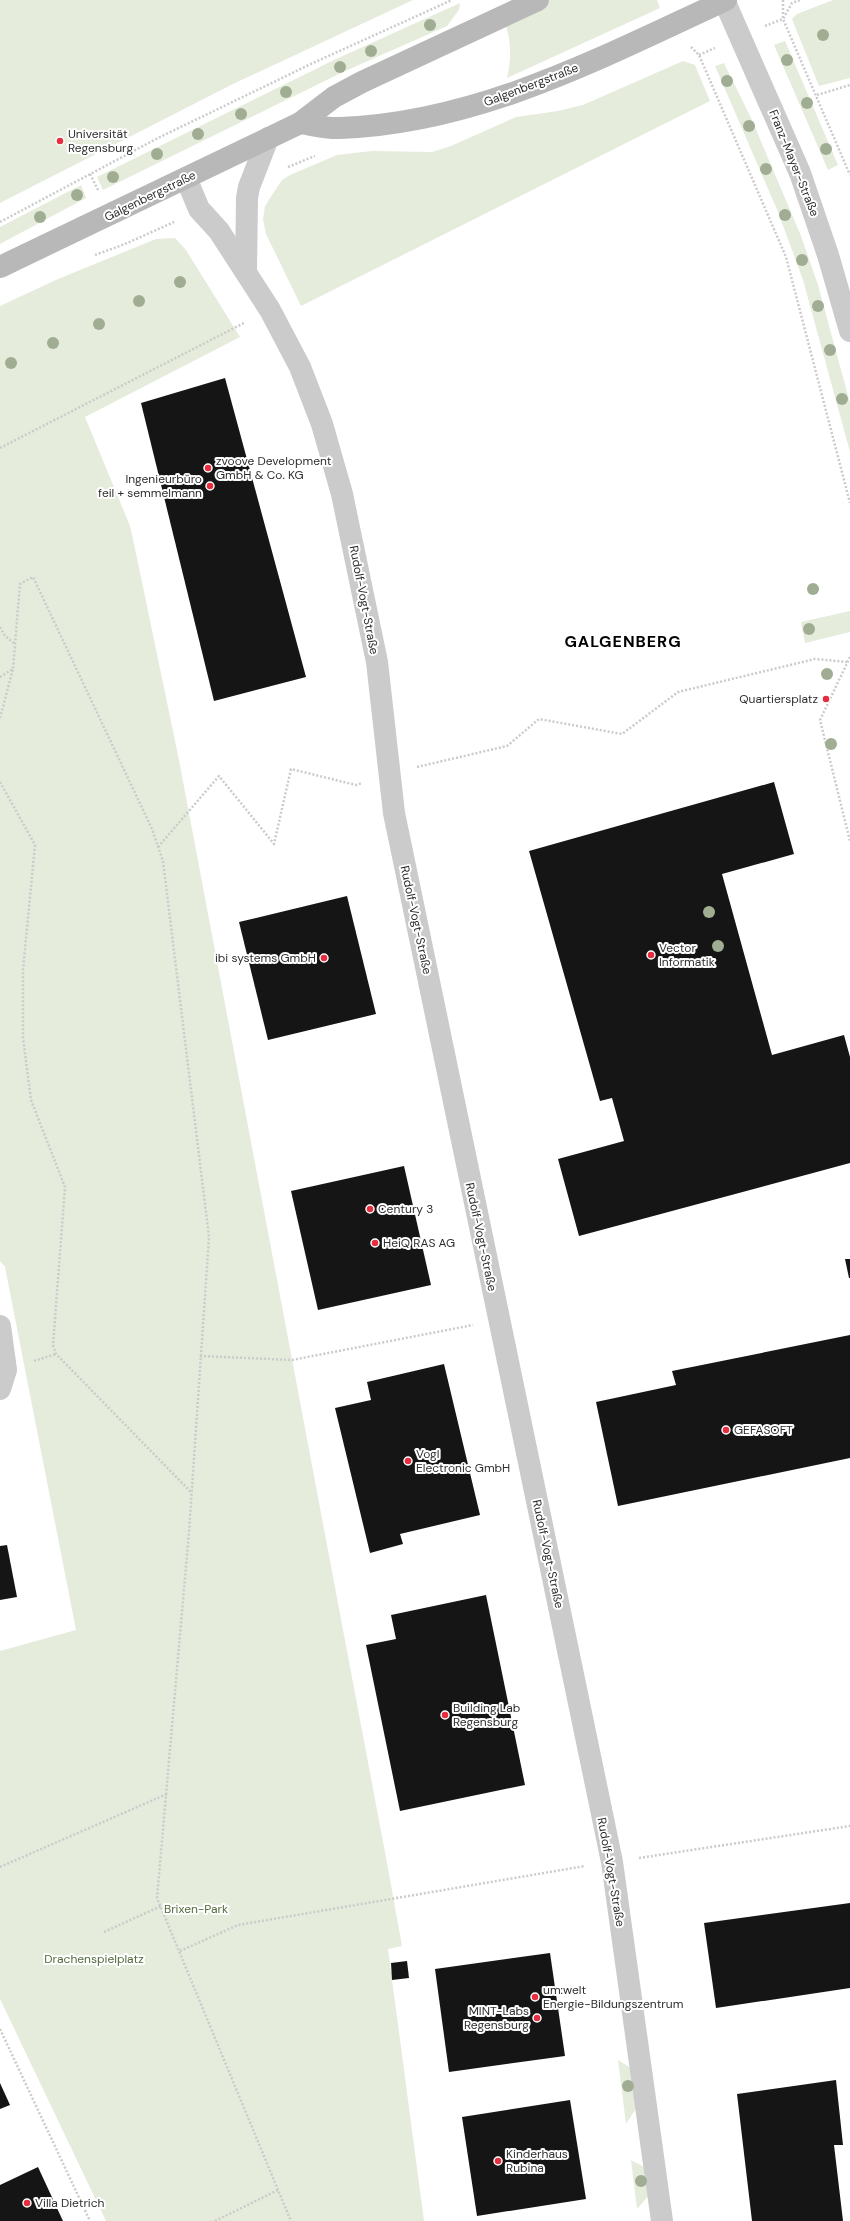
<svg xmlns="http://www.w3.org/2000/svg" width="850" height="2221" viewBox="0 0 850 2221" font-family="'DM Sans',sans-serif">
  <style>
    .green { fill: #e5ecdc }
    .building { fill: #151515 }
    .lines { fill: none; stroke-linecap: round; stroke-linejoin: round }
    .path { stroke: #cbcbcb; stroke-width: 2.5; stroke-dasharray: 2 2; stroke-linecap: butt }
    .street { stroke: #cbcbcb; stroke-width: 22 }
    .secondary { stroke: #b8b8b8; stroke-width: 22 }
    .tree { fill: #a0ad93 }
    .poi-dot { fill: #e72e40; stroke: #fff; stroke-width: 1.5 }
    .labels { text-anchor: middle; stroke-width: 4; stroke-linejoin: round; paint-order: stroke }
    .street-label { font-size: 12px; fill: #2e2e2e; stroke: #fff }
    .poi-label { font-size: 12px; fill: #2e2e2e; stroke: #fff; text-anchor: start }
    .park-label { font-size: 12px; fill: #526a3b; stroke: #fff }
    .district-label { font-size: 16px; font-weight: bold; letter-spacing: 1px; fill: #000; stroke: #fff }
  </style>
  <rect width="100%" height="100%" fill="#fff"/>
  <g class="green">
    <path d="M0,0H413L233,84L0,203Z"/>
    <path d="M550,0H657L660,8L507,78C512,56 511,40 504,19Z"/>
    <path d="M833,0H850V78L819,86L792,19L797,14Z"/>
    <path d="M460,3L459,10L447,26L343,72L103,190L97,177L336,59Z"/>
    <path d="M785,41L838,165L828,170L774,45Z"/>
    <path d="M683,61L695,65L710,101L301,306L266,234L263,219L265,206L274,192L282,180L290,175L337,155L372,151L432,152L451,146L516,117L558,111L583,105Z"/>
    <path d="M724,63L752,120L801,236L818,285L850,403V452L803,280L778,212L715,66Z"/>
    <path d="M81,185L86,198L0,244V227Z"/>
    <path d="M175,238L186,250L240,337L85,417L130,526L137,558L179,760L387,1863L402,1946L388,1949L424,2221H106L0,1999V1651L76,1630L5,1267L0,1261V306L58,279L156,239Z"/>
    <path d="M850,611V632L805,643L801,622Z"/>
    <path d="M618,2060L634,2070L639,2104L626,2124Z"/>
    <path d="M631,2160L648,2169L650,2194L637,2209Z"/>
  </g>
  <g class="building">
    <path d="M225,378L306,677L214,701L141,403Z"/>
    <path d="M774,782L794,854L722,874L772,1055L844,1035L850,1057V1163L579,1236L558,1159L624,1141L612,1098L600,1101L529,851Z"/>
    <path d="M347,896L376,1014L268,1040L239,922Z"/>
    <path d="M404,1166L431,1285L318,1310L291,1191Z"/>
    <path d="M845,1259H850V1278H849Z"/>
    <path d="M850,1335V1458L618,1506L596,1402L676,1385L672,1371Z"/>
    <path d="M444,1364L480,1515L400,1534L403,1544L370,1553L335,1408L371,1400L367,1382Z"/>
    <path d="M7,1545L17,1597L0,1600V1546Z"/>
    <path d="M486,1595L525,1785L400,1811L366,1645L396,1639L391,1615Z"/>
    <path d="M850,1903V1988L716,2008L704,1923Z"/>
    <path d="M550,1953L565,2056L449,2072L435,1969Z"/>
    <path d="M407,1961L409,1978L392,1980L391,1963Z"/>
    <path d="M836,2080L843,2145H834L843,2221H752L737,2094Z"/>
    <path d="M0,2083L10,2105L0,2109Z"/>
    <path d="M570,2100L586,2199L477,2216L462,2117Z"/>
    <path d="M38,2167L63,2221H0V2185Z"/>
  </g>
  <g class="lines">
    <g class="path">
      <path d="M783,0V19L850,175"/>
      <path d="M765,26L783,19L792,3L800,0"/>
      <path d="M691,47L699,55L786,257L850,503"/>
      <path d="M699,55L715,48"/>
      <path d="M817,95L850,85"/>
      <path d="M288,167L315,156"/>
      <path d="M90,174L98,190"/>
      <path d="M0,222L158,138L313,63L452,0"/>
      <path d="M95,255L125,244L174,222"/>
      <path d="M0,448L244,323"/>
      <path d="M0,627L5,636L15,644"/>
      <path d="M850,657L820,720L850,841"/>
      <path d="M0,677L13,669L20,584L33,577L152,829L163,861L209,1237L189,1532L157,1898L278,2190"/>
      <path d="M0,718L13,669"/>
      <path d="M417,767L507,746L539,719L622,734L678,692L815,659L847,662"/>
      <path d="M0,782L35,845L23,970V1038L31,1100L65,1187L53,1345L56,1354L191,1492"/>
      <path d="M158,847L219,776L274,844L291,769L356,785L362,783"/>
      <path d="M200,1356L292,1360L473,1325"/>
      <path d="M34,1361L56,1354"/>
      <path d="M639,1858L850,1826"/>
      <path d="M0,1867L167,1794"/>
      <path d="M104,1932L161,1906"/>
      <path d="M180,1951L238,1925L585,1866"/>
      <path d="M0,2029L90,2221"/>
      <path d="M215,2221L278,2190L291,2221"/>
    </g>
    <g class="street">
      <path d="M724,0L800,173L828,255L850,331"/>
      <path d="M186,178L199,209L219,231L270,310L300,367L322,424L342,494L377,662L394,813L612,1862L662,2221"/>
      <path d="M246,271L247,198L249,187L268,138"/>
      <path d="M0,1326L6,1370L0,1389"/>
    </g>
    <g class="secondary">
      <path d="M300,123C313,125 327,129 340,128C479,123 602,57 726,0"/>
      <path d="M0,267L300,123L334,97L362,82L538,0"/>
    </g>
  </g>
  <g class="tree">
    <circle cx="430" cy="25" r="6"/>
    <circle cx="823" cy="35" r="6"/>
    <circle cx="371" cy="51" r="6"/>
    <circle cx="787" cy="60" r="6"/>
    <circle cx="340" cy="67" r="6"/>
    <circle cx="727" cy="81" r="6"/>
    <circle cx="286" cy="92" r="6"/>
    <circle cx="807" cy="103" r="6"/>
    <circle cx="241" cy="114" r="6"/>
    <circle cx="749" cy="126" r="6"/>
    <circle cx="198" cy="134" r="6"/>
    <circle cx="826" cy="149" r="6"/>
    <circle cx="157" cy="154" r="6"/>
    <circle cx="766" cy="169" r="6"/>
    <circle cx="113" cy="177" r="6"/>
    <circle cx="77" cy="195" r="6"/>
    <circle cx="785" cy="215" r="6"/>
    <circle cx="40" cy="217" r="6"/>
    <circle cx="802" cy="260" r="6"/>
    <circle cx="180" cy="282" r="6"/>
    <circle cx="139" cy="301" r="6"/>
    <circle cx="818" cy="306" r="6"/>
    <circle cx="99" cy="324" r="6"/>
    <circle cx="53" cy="343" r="6"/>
    <circle cx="830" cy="350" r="6"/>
    <circle cx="11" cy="363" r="6"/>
    <circle cx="842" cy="399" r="6"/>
    <circle cx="813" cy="589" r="6"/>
    <circle cx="809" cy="629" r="6"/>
    <circle cx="827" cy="674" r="6"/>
    <circle cx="831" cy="744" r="6"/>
    <circle cx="709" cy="912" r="6"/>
    <circle cx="718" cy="946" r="6"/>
    <circle cx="628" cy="2086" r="6"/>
    <circle cx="641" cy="2181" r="6"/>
  </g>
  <g class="poi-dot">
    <circle cx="60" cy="141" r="4"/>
    <circle cx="208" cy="468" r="4"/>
    <circle cx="210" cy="486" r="4"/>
    <circle cx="826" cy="699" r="4"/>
    <circle cx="651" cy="955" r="4"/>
    <circle cx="324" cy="958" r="4"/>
    <circle cx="370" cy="1209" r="4"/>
    <circle cx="375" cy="1243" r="4"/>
    <circle cx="726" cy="1430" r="4"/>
    <circle cx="408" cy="1461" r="4"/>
    <circle cx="445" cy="1715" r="4"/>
    <circle cx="535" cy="1997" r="4"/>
    <circle cx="537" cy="2018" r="4"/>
    <circle cx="498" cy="2161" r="4"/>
    <circle cx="27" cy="2203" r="4"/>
  </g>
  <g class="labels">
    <g class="street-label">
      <text transform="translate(531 85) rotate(-21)" y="4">Galgenbergstraße</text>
      <text transform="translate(794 163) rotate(68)" y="4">Franz-Mayer-Straße</text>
      <text transform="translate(150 196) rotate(-26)" y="4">Galgenbergstraße</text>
      <text transform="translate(364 600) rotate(79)" y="4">Rudolf-Vogt-Straße</text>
      <text transform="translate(416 920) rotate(78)" y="4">Rudolf-Vogt-Straße</text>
      <text transform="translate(481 1237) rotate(78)" y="4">Rudolf-Vogt-Straße</text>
      <text transform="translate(548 1554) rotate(78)" y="4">Rudolf-Vogt-Straße</text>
      <text transform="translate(611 1872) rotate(80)" y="4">Rudolf-Vogt-Straße</text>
    </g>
    <g class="poi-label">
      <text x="68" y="138">Universität<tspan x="68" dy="14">Regensburg</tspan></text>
      <text x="216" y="465">zvoove Development<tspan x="216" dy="14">GmbH &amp; Co. KG</tspan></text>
      <text x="202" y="483" text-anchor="end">Ingenieurbüro<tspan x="202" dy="14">feil + semmelmann</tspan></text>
      <text x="818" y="703" text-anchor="end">Quartiersplatz</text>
      <text x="659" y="952">Vector<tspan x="659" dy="14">Informatik</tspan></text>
      <text x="316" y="962" text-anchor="end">ibi systems GmbH</text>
      <text x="378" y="1213">Century 3</text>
      <text x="383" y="1247">HeiQ RAS AG</text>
      <text x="734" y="1434">GEFASOFT</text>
      <text x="416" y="1458">Vogl<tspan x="416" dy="14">Electronic GmbH</tspan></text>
      <text x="453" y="1712">Building Lab<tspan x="453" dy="14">Regensburg</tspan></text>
      <text x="543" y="1994">um:welt<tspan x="543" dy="14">Energie-Bildungszentrum</tspan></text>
      <text x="529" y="2015" text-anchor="end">MINT-Labs<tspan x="529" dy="14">Regensburg</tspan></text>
      <text x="506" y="2158">Kinderhaus<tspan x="506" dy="14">Rubina</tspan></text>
      <text x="35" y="2207">Villa Dietrich</text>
    </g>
    <g class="park-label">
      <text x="196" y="1913">Brixen-Park</text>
      <text x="94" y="1963">Drachenspielplatz</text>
    </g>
    <g class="district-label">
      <text x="623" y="647">GALGENBERG</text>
    </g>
  </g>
</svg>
